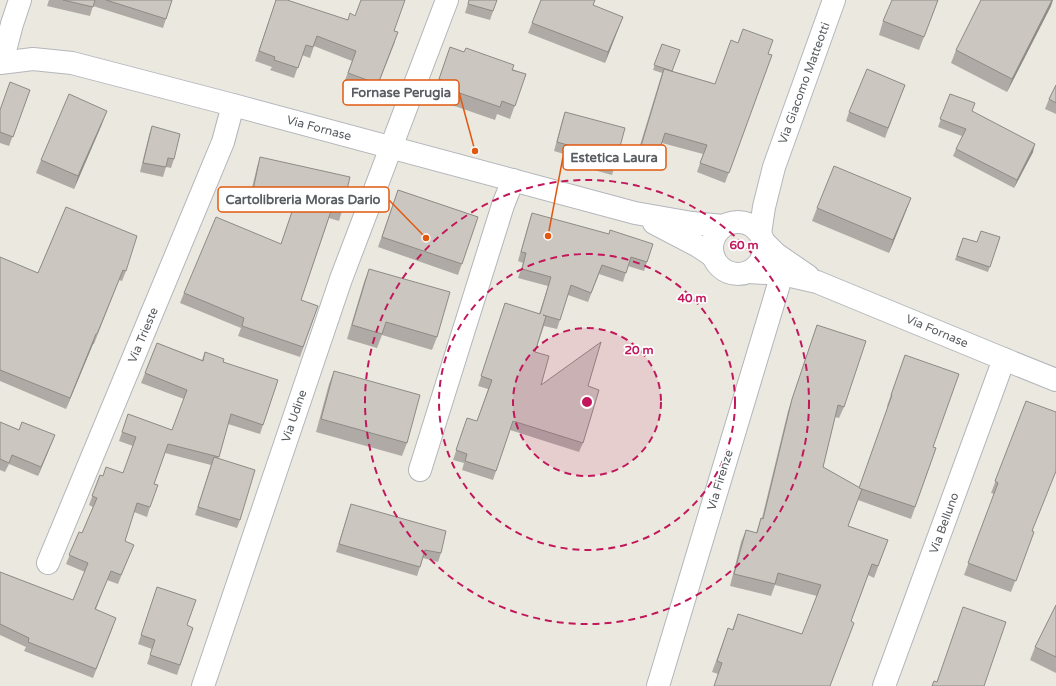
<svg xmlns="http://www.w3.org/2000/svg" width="1056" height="686" viewBox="0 0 1056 686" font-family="'Varela Round',sans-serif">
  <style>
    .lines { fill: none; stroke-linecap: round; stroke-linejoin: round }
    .street-casing { stroke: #b2b6ba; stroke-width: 24 }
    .secondary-casing { stroke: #b3b7bc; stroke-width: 24 }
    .street { stroke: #fff; stroke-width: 22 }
    .secondary { stroke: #fff; stroke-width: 22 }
    .wall { fill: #afaaa5 }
    .shaded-wall { fill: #8e8b86 }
    .building { fill: #cbc6c0; stroke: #8e8b86 }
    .ring { fill: none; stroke: #c2185b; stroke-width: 2; stroke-dasharray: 7 5 }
    .labels { text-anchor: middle; stroke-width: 3.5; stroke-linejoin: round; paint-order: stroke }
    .street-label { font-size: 12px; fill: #585c60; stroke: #fff }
    .centre { fill: #c2185b; stroke: #fff; stroke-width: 2 }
    .ring-label { font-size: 12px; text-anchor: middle; font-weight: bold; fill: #c2185b; stroke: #fff; stroke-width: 3.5; stroke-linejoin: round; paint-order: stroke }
    .leader { fill: none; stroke: #e15910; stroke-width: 1.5 }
    .callout-dot { fill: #e15910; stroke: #fff; stroke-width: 1.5 }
    .callout { fill: #fff; stroke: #e15910; stroke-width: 1.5 }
    .callout-label { font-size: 13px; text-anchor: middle; font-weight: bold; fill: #585c60 }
  </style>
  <rect width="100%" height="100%" fill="#ebe8df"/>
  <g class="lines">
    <defs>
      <g id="street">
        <path d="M2,62L12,24L20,0"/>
        <path d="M420,470L503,205L513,180"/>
        <path d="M48,563L223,142L233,105"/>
        <path d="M203,686L341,279L447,0"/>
        <path d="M658,686L782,274"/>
        <path d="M884,686L1004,359"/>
      </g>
      <g id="secondary">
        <path d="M0,63L33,59L72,63L233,105L635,213L692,223L723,226"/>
        <circle cx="738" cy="248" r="26"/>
        <path d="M654,223L698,246L713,256"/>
        <path d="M760,234L764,207L774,167L834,0"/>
        <path d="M764,242L776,254L808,276"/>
        <path d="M749,272L782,274L817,282L1011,362L1056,380"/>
      </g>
    </defs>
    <use href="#street" class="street-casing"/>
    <use href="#secondary" class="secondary-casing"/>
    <use href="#street" class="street"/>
    <use href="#secondary" class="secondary"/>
  </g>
  <g class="wall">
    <path d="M49,0H172L163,28L93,6L90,16L47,6Z"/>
    <path d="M276,0L347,20L355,16L394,31L395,42L374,95L344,83L352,61L314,46L310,58L302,55L294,78L270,70L272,67L255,61Z"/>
    <path d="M469,0H497L490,20L465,13Z"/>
    <path d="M541,0L594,6L623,17L605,63L528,33Z"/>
    <path d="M938,0L919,50L879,35L883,21Z"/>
    <path d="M1051,6L1007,92L951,63L956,50Z"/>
    <path d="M662,44L672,71L715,84L768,54L772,55L725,183L697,172L703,154L662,143L656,161L637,155L662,73L653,70Z"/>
    <path d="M450,47L526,74L510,119L497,114L495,120L446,103L447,97L434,93Z"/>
    <path d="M905,85L885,138L846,121L849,112Z"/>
    <path d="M1056,85V114L1045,109L1049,99Z"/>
    <path d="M30,90L9,146L0,143V110Z"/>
    <path d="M950,94L972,111L1033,152L1014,188L953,156L956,149L962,136L938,127Z"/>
    <path d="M565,112L615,165L612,175L572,164L574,157L554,151L562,121Z"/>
    <path d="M102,124L74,189L36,173L41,160Z"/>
    <path d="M152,126L174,159L171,168L166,167L163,177L140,172L149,135Z"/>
    <path d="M260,157L342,211L339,221L329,218L301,300L318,306L300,357L238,336L241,328L180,303L184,293L281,244L292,211L249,200L257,167Z"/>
    <path d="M398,190L478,217L458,275L378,247Z"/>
    <path d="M911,198L906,211L889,253L812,221L817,208Z"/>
    <path d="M66,207L126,271L122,281L119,280L94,344H93L66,409L0,381V257L38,273Z"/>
    <path d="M532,213L647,262L644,271L628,266L623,282L599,274L588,302L568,295L557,329L544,326L535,352L541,385L588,386L583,443L579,452L510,430L493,480L462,470L464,463L453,460L464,427L477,421L488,389L478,386L505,303L539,314L548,286L518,278L523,263L518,261L529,222Z"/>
    <path d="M1000,237L988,272L955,260L963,238L977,242Z"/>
    <path d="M369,269L437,337L432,350L382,335L377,348L347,339L364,282Z"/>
    <path d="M817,325L844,407L839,418L835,417L823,467L859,488L888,407L887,406L905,355L933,447L936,448L911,519L858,500L848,526L888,540L874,578L868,575L851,621L830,686H714L718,674L712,672L724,639L732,630L738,614L802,634L817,596L775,585L771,596L730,586L741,542L746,530L756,533L761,518H762L788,411Z"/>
    <path d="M157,343L202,360L205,352L223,362L263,425L260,434L228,424L218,459L240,520L237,528L195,515L211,465L165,453L154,484L150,507L147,517L134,512L125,541L130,554L118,584L107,580L96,609L113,627L93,678L24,651L26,647L0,635V572L73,600L85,572L66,564L79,532L82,533L93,507L89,505L100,475L103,476L123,473L133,446L119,441L128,414L172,430L184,399L141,383Z"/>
    <path d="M334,371L407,443L402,456L316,432L329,384Z"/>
    <path d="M1026,401L1033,532H1034L1011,592L964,575L994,494L991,493Z"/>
    <path d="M0,422L19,430L55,435L38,476L9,464L5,472L0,470Z"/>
    <path d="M351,504L441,553L438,562L423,558L417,576L336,552L348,513Z"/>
    <path d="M157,587L187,625L193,628L177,675L147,664L152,649L138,644Z"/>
    <path d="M1056,605V673L1030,660L1035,647Z"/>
  </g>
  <g class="shaded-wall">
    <path d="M1052,0H1053L1051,6L1007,92L1012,79Z"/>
    <path d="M623,17L619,27L605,63L608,52Z"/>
    <path d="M107,111L102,124L74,189L78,176Z"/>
    <path d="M1035,144L1033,152L1014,188L1017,180Z"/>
    <path d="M911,198L906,211L889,253L893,240Z"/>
    <path d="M96,334L93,344L66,409L70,398Z"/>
    <path d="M55,435L51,445L38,476L41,467Z"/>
  </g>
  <g class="building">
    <path d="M63,0H95L93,7Z"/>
    <path d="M106,0H172L166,19Z"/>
    <path d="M276,0H287L348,20L350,13L355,16L361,0H405L394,31L398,32L378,84L348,73L356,51L317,36L313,47L306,45L298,68L274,60L275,57L259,51Z"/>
    <path d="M469,0H497L493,11L468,4Z"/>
    <path d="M541,0H595L593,5L623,17L608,52L532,23Z"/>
    <path d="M892,0H938L924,37L883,21Z"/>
    <path d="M981,0H1052L1012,79L956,50Z"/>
    <path d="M743,29L773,40L768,54L772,55L729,173L700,163L707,145L665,133L659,151L641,146L664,69L715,84L731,40L738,43Z"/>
    <path d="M662,44L680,50L672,71L654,65Z"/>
    <path d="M450,47L464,52L466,48L514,65L512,70L526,74L515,106L502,101L500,107L451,90V84L439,79Z"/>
    <path d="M867,69L905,85L888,128L849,112Z"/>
    <path d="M10,82L30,90L13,137L0,132V110Z"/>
    <path d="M1056,85V103L1049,99Z"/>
    <path d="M69,94L107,111L78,176L41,160Z"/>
    <path d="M950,94L975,103L972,111L1035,144L1017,180L956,149L966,129L940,119Z"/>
    <path d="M565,112L625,128L615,165L575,155L578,148L557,142Z"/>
    <path d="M152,126L180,134L174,159L168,158L166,167L143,163Z"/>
    <path d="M260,157L350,177L342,211L332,208L301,300L318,306L303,347L242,326L244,318L184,293L216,217L281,244L296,200L253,190Z"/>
    <path d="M834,166L911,198L893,240L817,208Z"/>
    <path d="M398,190L478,217L462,264L382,237Z"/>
    <path d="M66,207L137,236L126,271L123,270L97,334H96L70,398L0,370V257L38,273Z"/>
    <path d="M532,213L609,234L610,230L653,244L647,262L631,257L626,273L602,265L591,293L571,285L560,320L543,315L546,316L535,352L549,356L541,385L601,342L588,386L599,390L583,443L513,421L496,471L465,461L467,454L456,450L467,418L477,421L492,380L481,376L505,303L540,314L551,277L522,269L526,253L521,252Z"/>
    <path d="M981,231L1000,237L990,267L957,256L963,238L977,242Z"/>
    <path d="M369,269L450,292L437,337L386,322L382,334L352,325Z"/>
    <path d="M817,325L866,341L844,407L838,405L823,467L862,489L848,526L888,540L878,566L872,564L851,621L854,623L830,686H714L722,663L717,661L728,628L733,630L738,614L802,634L821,585L778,573L775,584L734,574L746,530L757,533L761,518L763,519L792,399Z"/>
    <path d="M157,343L203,361L205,352L224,359L223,362L278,380L263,425L231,414L219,457L168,444L154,484L158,485L150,507L137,503L125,541L134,545L121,575L111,571L95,609L116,618L96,669L28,642L29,638L0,624V572L73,600L88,563L69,555L79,532L82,533L97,498L92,496L100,475L103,476L106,467L123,473L136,437L122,432L128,414L172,430L187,390L145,373Z"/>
    <path d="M905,355L959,374L933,447L936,448L915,507L859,488L892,395H891Z"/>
    <path d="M334,371L420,395L407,443L321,419Z"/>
    <path d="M1026,401L1056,412V471L1032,531L1034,532L1016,581L968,563L998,483L995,481Z"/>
    <path d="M0,422L19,430L22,422L55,435L41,467L12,455L9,463L0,459Z"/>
    <path d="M214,457L255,470L240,520L198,507Z"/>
    <path d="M351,504L446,531L441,553L425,550L420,567L339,544Z"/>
    <path d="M157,587L196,600L187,625L193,628L180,665L150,655L155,640L141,635Z"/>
    <path d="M1056,605V657L1035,647Z"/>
    <path d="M963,607L1006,622L984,686H932L934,681L937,682Z"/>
  </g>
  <circle cx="587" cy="402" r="74" fill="#c2185b" fill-opacity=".12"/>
  <g class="ring">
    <circle cx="587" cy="402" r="74"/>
    <circle cx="587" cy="402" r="148"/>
    <circle cx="587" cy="402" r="222"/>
  </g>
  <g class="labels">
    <g class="street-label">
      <text transform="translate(804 83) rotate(-70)" y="4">Via Giacomo Matteotti</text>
      <text transform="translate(319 128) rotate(15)" y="4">Via Fornase</text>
      <text transform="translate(937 331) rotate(23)" y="4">Via Fornase</text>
      <text transform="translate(143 335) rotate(-67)" y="4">Via Trieste</text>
      <text transform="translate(294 416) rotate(-71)" y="4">Via Udine</text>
      <text transform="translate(720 480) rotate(-73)" y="4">Via Firenze</text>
      <text transform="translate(944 523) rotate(-70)" y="4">Via Belluno</text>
    </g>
  </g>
  <circle cx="587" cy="402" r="6" class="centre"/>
  <g class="ring-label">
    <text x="744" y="249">60 m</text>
    <text x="692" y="302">40 m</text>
    <text x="639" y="354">20 m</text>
  </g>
  <path class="leader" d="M475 151L459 92M548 236L563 157M426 238L389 200"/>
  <g class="callout-dot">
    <circle cx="475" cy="151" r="4"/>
    <circle cx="548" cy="236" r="4"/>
    <circle cx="426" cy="238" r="4"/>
  </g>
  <g class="callout">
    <rect x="343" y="80" width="116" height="25" rx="4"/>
    <rect x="563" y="145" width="103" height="25" rx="4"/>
    <rect x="218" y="187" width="171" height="25" rx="4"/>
  </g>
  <g class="callout-label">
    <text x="401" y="97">Fornase Perugia</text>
    <text x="614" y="162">Estetica Laura</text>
    <text x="303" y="204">Cartolibreria Moras Dario</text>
  </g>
</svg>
